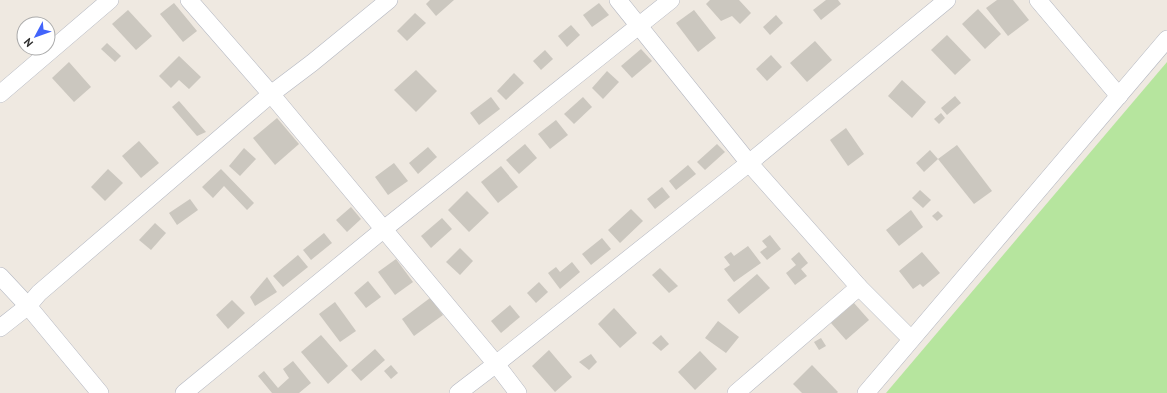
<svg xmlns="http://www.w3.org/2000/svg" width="1167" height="393" viewBox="0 0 1167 393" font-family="'PT Sans',sans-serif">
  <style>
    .green { fill: #b6e59e }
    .building { fill: #cbc7bf }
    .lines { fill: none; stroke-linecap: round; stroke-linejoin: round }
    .minor-casing { stroke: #b4b7c1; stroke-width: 18 }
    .minor { stroke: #fff; stroke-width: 17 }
  </style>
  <rect width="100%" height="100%" fill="#efe9e1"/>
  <path class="green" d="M1167,62V393H886Z"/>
  <g class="building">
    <path d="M430,0H454L436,16L426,4Z"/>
    <path d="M710,0H739L751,13L740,24L732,16L721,21L706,4Z"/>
    <path d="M826,0H838L841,4L821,20L813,10Z"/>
    <path d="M997,0H1013L1029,20L1008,36L986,8Z"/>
    <path d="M174,3L197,31L183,42L160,14Z"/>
    <path d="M599,3L609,15L592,27L583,15Z"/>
    <path d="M978,9L1001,34L985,49L962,24Z"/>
    <path d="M128,10L152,36L136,50L112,24Z"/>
    <path d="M694,10L716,38L698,52L676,23Z"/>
    <path d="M415,13L426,23L407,41L397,31Z"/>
    <path d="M776,15L783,23L770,35L763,27Z"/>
    <path d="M571,25L580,35L567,47L558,36Z"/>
    <path d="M947,35L971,60L955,75L931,50Z"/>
    <path d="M815,41L832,60L807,82L790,63Z"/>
    <path d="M107,43L121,56L115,62L101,49Z"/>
    <path d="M641,49L652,61L632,78L621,66Z"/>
    <path d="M545,50L553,59L541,70L533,61Z"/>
    <path d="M771,55L782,67L767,81L756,69Z"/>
    <path d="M179,56L201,77L189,89L179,80L171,88L159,76Z"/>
    <path d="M69,62L91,87L74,102L52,78Z"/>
    <path d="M416,70L437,91L416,112L394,90Z"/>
    <path d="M607,71L619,82L603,99L592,88Z"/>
    <path d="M514,73L524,83L506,100L497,91Z"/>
    <path d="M902,80L926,102L912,118L888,96Z"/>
    <path d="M955,96L961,103L947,115L941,108Z"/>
    <path d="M491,97L500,109L479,125L470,113Z"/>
    <path d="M583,97L592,107L574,124L564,114Z"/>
    <path d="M179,101L206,132L197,136L172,107Z"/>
    <path d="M941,113L945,118L939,124L934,119Z"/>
    <path d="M277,118L299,144L275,165L253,138Z"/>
    <path d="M556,120L568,135L550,149L538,134Z"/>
    <path d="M846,128L864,154L848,166L830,140Z"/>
    <path d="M139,141L159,163L141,178L122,156Z"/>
    <path d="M525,144L537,158L519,174L506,160Z"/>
    <path d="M717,144L725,152L705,170L697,162Z"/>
    <path d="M957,145L992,191L974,204L938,159Z"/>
    <path d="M428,147L437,157L418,174L409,163Z"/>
    <path d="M244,148L256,159L240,176L229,166Z"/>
    <path d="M930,150L938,159L924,172L916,163Z"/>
    <path d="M394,163L408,181L388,195L375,177Z"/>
    <path d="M688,165L696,174L676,190L669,181Z"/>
    <path d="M501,166L518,187L498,203L481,182Z"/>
    <path d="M108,169L123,183L105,201L91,187Z"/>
    <path d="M221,169L254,203L247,210L224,186L213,198L202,187Z"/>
    <path d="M662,187L670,197L655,209L647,199Z"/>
    <path d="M920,190L931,200L923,208L912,198Z"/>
    <path d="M467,191L489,213L469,232L448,210Z"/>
    <path d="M190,199L198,210L177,225L169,213Z"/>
    <path d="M351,207L361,219L347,232L336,220Z"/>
    <path d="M631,209L643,221L620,243L608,230Z"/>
    <path d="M911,210L923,227L899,246L886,230Z"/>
    <path d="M938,211L943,216L937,221L932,216Z"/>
    <path d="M442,218L452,229L431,248L421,236Z"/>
    <path d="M155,223L166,233L151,250L139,240Z"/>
    <path d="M324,233L332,243L311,260L303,250Z"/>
    <path d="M770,235L781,249L767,260L760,252L767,247L762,241Z"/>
    <path d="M602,238L611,249L591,265L582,254Z"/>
    <path d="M748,246L761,263L734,282L724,269L730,265L724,257L731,252L734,256Z"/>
    <path d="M460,248L473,261L460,275L446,262Z"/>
    <path d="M799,252L808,263L801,269L807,276L795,285L786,273L796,265L791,259Z"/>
    <path d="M922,252L940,273L923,287L920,284L913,289L899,271Z"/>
    <path d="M298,255L308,267L283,287L273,276Z"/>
    <path d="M396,259L413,282L395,295L378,272Z"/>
    <path d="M572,262L580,272L560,289L548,273L556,267L560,272Z"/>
    <path d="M660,268L678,286L669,293L652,275Z"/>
    <path d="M757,274L770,288L739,314L727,300Z"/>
    <path d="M267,277L277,292L255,306L250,297Z"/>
    <path d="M368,281L381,297L366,308L354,293Z"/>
    <path d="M539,282L548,292L536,303L527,293Z"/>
    <path d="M430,298L443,315L414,336L402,319Z"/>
    <path d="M232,300L245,313L228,329L216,315Z"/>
    <path d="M335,302L356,331L340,342L319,314Z"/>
    <path d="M854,303L869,320L846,340L831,323Z"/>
    <path d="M510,305L520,317L501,333L491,321Z"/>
    <path d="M614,308L637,333L620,348L598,324Z"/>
    <path d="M718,321L739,337L726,353L705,338Z"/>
    <path d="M321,335L348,366L328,384L301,352Z"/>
    <path d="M661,335L669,344L661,351L652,343Z"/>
    <path d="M821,338L826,346L819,350L814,342Z"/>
    <path d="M375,349L385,360L361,381L351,370Z"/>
    <path d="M549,350L572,377L555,392L532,366Z"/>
    <path d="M700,351L717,369L695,390L678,372Z"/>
    <path d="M591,354L597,362L589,370L579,362Z"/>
    <path d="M293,361L311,383L299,393H272L258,376L264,371L278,388L289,378L283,369Z"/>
    <path d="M391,365L398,373L391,379L384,371Z"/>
    <path d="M812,365L838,392L837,393H802L793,384Z"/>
  </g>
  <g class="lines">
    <defs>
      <g id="minor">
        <path d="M189,0L271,94L496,364L749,163L947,0"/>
        <path d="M618,0L749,163L859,287L911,339"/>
        <path d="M1038,0L1119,96"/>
        <path d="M0,94L110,0"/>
        <path d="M0,276L28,306L100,393"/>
        <path d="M0,328L28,306L39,293L271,94L312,63L389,0"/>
        <path d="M184,393L384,229L671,0"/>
        <path d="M458,393L496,364L518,393"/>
        <path d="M736,393L859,287"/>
        <path d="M866,393L1167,39"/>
      </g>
    </defs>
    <use href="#minor" class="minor-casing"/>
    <use href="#minor" class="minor"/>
  </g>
  <g transform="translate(36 36) rotate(229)"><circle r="19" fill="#ffffff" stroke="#ababab"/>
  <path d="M0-3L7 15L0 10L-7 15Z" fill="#4264fb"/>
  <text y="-6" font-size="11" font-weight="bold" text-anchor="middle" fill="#2e2e2e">N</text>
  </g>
</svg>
